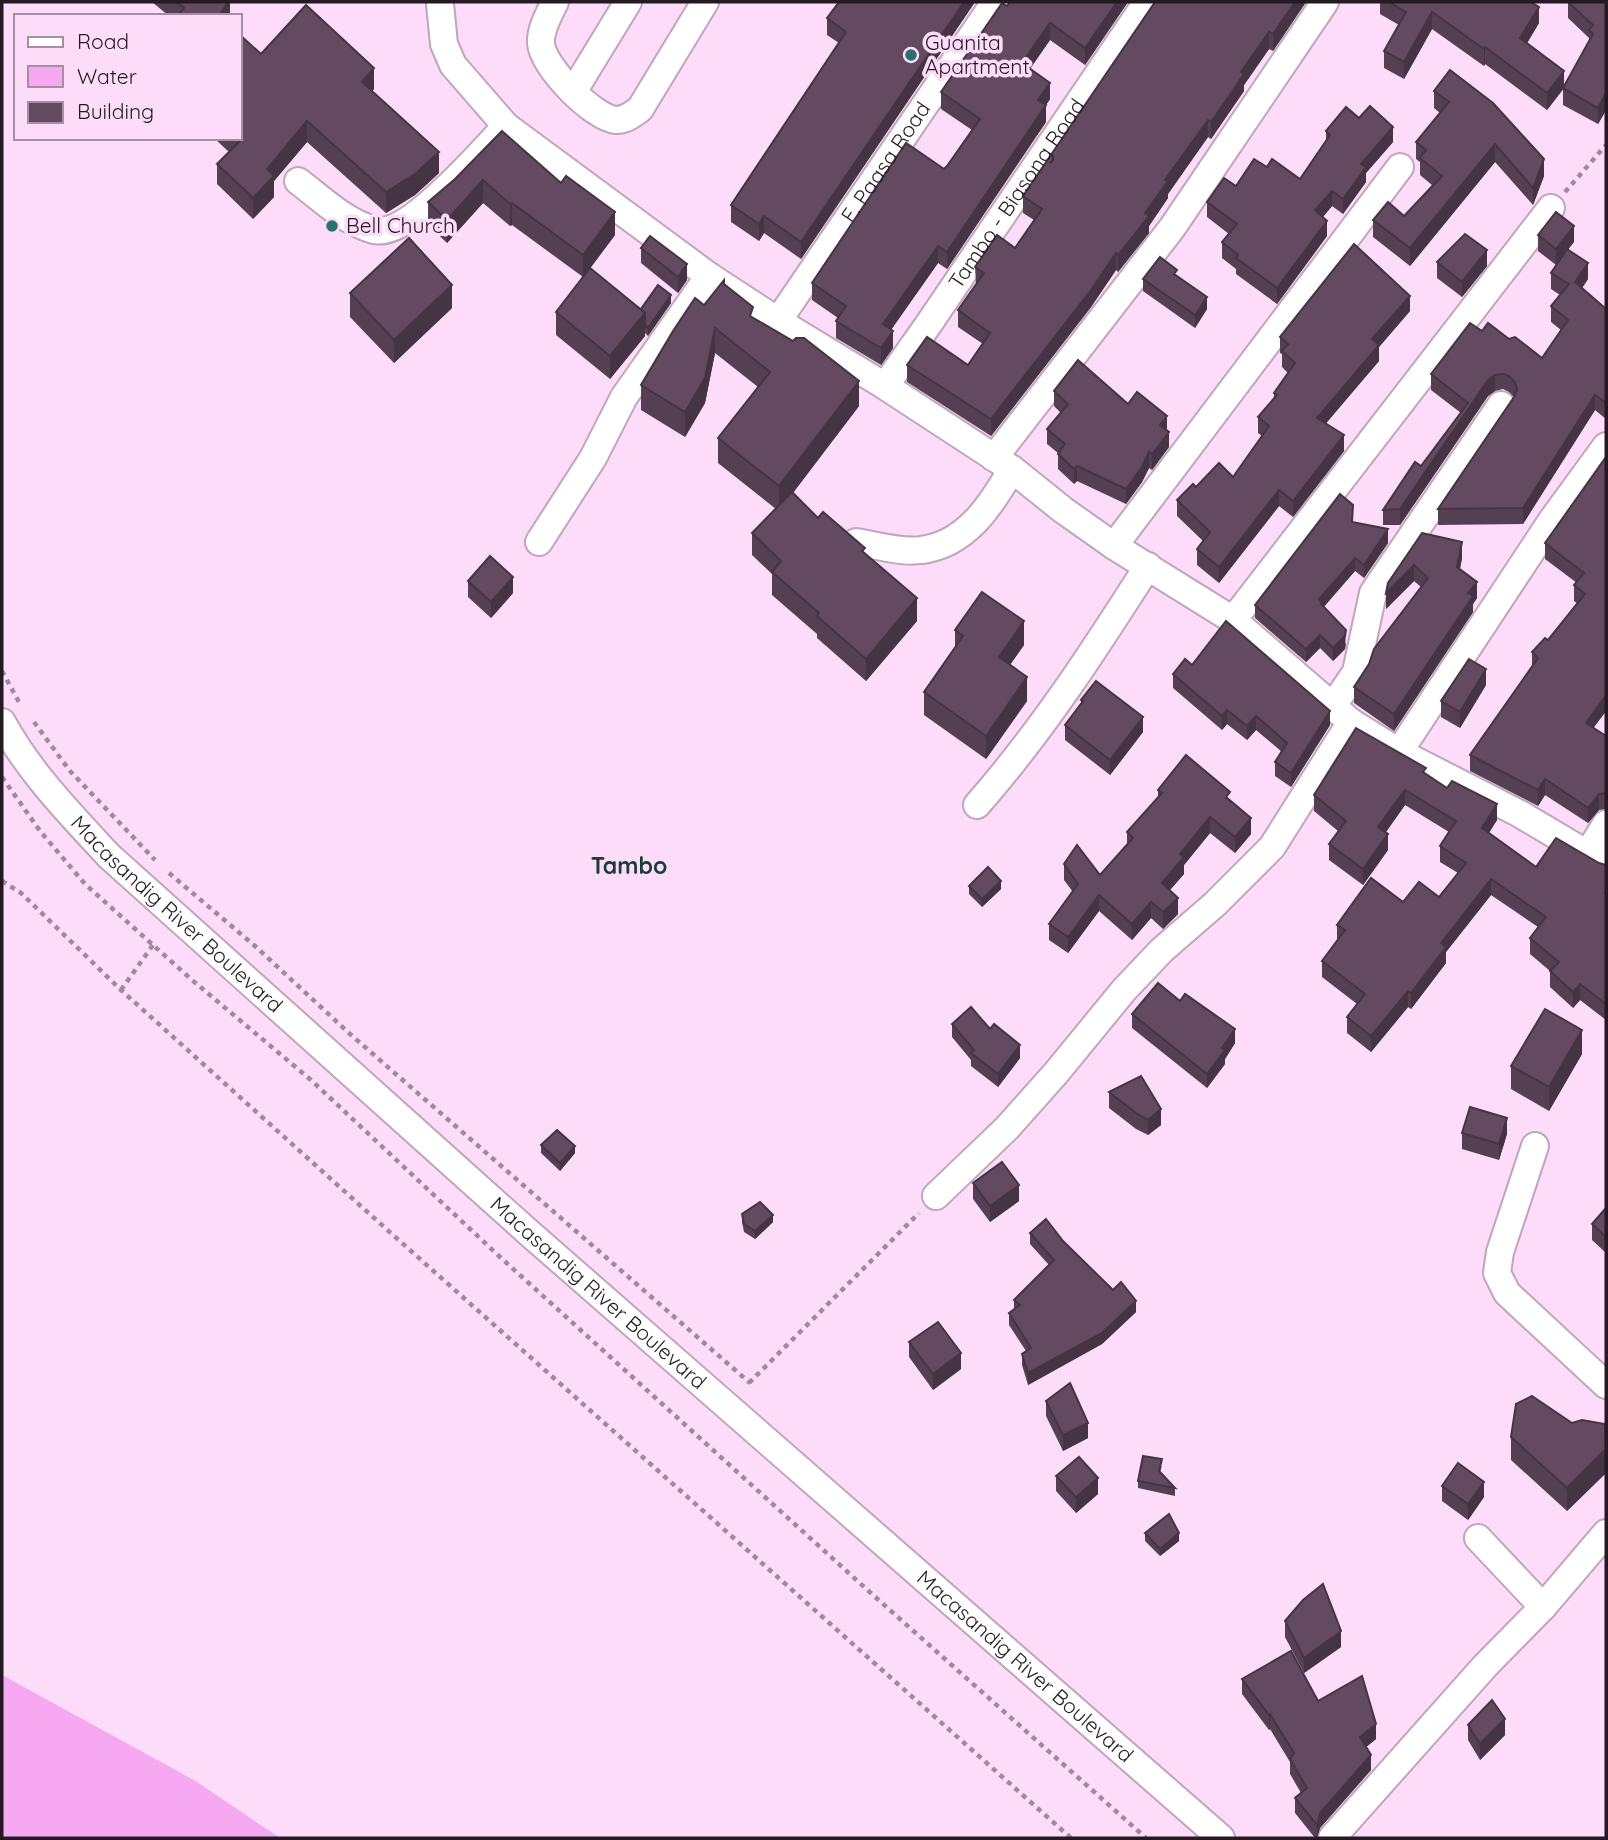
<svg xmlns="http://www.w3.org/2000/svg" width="1608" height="1840" viewBox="0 0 1608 1840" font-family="Quicksand,sans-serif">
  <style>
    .water { fill: #f6a9f0 }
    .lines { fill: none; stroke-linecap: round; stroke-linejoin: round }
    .minor-casing { stroke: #c2a4bf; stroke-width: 30 }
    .path { stroke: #a0899d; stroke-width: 4.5; stroke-dasharray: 5 5; stroke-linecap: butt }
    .minor { stroke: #fff; stroke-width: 26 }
    .wall { fill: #554053 }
    .shaded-wall { fill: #453444 }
    .building { fill: #634a61; stroke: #453444; stroke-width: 2 }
    .poi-dot { fill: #28726e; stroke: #fcdcf8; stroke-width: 2.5 }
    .labels { text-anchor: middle; stroke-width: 7; stroke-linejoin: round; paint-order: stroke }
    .poi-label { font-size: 21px; fill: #251a24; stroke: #fcdcf8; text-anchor: start }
    .street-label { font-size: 21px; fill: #251a24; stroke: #fcdcf8 }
    .neighbourhood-label { font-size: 23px; font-weight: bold; fill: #193b39; stroke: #fcdcf8 }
  </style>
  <rect width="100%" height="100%" fill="#fcdcf8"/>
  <path class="water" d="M2,1675L194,1780L280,1838H2Z"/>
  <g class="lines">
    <defs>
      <g id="minor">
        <path d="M555,2C549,14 540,30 541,43C542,66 593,118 616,120C626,120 633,114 640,109L705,2"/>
        <path d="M440,4L444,44L453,65L506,126L709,276L778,321L885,386L1012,469L1063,510L1114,546L1233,620L1351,722L1399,752L1520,814L1606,865"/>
        <path d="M573,92L628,2"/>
        <path d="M298,181C322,199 345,222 374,230C408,239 483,150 506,126"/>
        <path id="s1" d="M778,321L995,2"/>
        <path id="s2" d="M885,386L928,325L1147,2"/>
        <path d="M994,458L1172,228L1325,2"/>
        <path d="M539,542L593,458L624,397L709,276"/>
        <path d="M856,542C876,545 901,553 921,550C966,545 992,504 1012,469"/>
        <path d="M1114,546L1400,167"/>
        <path d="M1233,620L1551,208"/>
        <path d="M1332,707L1356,672L1373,593L1501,405"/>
        <path id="s3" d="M2,722C29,772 70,814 109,856L528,1232L1221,1838"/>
        <path d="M1399,752L1552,520L1606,446"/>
        <path d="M977,805C1042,731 1095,649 1148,566"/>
        <path d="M1588,853L1606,824"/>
        <path d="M1535,1146L1500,1252L1497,1273L1507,1293L1606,1385"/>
        <path d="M936,1196L1007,1128L1056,1073L1124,990L1162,950L1215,904L1272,847L1351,722"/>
        <path d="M1478,1538L1543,1607"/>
        <path d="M1332,1838L1485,1666L1543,1607L1606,1533"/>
      </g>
    </defs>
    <use href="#minor" class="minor-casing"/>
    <g class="path">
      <path d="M1565,192L1606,145"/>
      <path d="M2,671L20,704"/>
      <path d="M34,722L70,771L155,860"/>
      <path d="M2,777L40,831L85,884L192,980L311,1080L500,1257L873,1595L1146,1838"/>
      <path d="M169,873L255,946L350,1034L750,1383"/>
      <path d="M2,881L21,893L121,990L393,1235L1071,1838"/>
      <path d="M121,990L153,945"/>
      <path d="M749,1383L919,1213"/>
    </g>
    <use href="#minor" class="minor"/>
  </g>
  <g class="wall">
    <path d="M152,2H230V16H169Z"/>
    <path d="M975,2L801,259L764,233L759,241L731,222V205L839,43L827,35V18Z"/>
    <path d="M1128,2L1085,65L1050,40L1030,69L1050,99L1046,105V122L947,269L938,263L891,330L893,348L881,365L836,338V321L838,318L812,300V283L947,166L972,130L941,109V92L1007,6Z"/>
    <path d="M1306,2L1273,51L1269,49L1244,85V91L1211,139L1208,137L1168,194V198L1149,226V233L1118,272L1116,270L1091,307L991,436L907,382V365H968L983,344L958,327V310L976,284L975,267L1015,248L1034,220L1023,213V196Z"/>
    <path d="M1380,2H1531L1539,23L1527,43L1564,88L1547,110L1485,64L1484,66L1432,29L1404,79L1384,68V51L1399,25L1380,14Z"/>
    <path d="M1568,2H1606V110L1598,124L1563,105V88L1589,42V38L1568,18Z"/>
    <path d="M261,54L374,89L372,91L439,173L415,195L386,213L307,142L274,181V197L253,219L217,184V164L229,152L214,138H240Z"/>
    <path d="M1434,91L1544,176L1533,205L1495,162L1410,266L1373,237V220L1404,216L1432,185L1420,175V162L1416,159V142L1440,113L1434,108Z"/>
    <path d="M1359,118L1393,142L1366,173V182L1343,214L1332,206L1323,217L1327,236L1277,304L1236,274V269L1222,258V242L1229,234L1207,217V202L1236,186L1267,167L1300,179L1326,141V131Z"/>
    <path d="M502,131L615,235L590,268L641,309L671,303L648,336L645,333V336L610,379L556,335V312L583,277L512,225L510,226L483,203L447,243L428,225V202L455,179Z"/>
    <path d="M1538,235L1574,242L1568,249L1588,279L1582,288L1606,309V419L1595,410L1523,524L1438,525V509L1514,397L1509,392L1503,389L1495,391L1488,396L1400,525H1383V510L1421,466L1461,413L1431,390V374L1482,331L1509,339L1542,358L1561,330L1551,322V306L1560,295L1551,289V273L1556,265L1538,251Z"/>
    <path d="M641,248L687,280L678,293L641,263Z"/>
    <path d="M1437,262L1487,266L1462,297L1437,278Z"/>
    <path d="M1177,276L1207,309L1195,328L1143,291V279Z"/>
    <path d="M724,284L753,318L859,406L793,493L818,518L865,553L917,621L866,681L817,638V634L772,595V574L752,555V533L776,509L718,463V438L758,387L715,353L705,403L685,437L641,410V385Z"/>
    <path d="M350,293L452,308L394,363L350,317Z"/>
    <path d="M1410,311L1379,347V361L1326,423L1344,451L1293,517L1279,506L1219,583L1197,565V549L1203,541L1177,516V500L1196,487L1233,477L1262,436L1258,433V417L1274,398V393L1288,373L1282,367V354L1280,353V337Z"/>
    <path d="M1054,391L1128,404L1167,431L1169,447L1152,470L1149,468L1142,482L1126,504L1077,481L1074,484L1058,469V453L1047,444V429L1061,413L1054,406Z"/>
    <path d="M1606,457V711L1593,728L1606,736V809L1599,810L1588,823L1545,795L1538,806L1470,771V755L1532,666V652L1548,640L1578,604L1574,601V585L1577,583L1545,559V543Z"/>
    <path d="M1353,522L1388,543L1364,578L1355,571L1324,607L1346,644L1345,649L1333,661L1320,648L1306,662L1255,618V605Z"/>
    <path d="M1422,533L1462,558L1460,569L1477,598L1473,604V612L1394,731L1354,703V687L1421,587L1414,581L1386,609Z"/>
    <path d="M468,581L513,593L491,618L468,597Z"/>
    <path d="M955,630L1024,645L1010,665L1027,701L986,759L924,715V692L955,648Z"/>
    <path d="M1192,665L1330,725L1291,787L1275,776V762L1282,752L1256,730L1247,740L1227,724L1222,730L1173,688V674Z"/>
    <path d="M1486,685L1460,728L1441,717V701Z"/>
    <path d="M1081,700L1143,732L1110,775L1065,740V725L1081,704Z"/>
    <path d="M1426,774L1497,820L1489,833L1536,867L1599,863L1606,865V1020L1580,1000L1573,1008L1550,987V971L1530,954V938L1538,927L1491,895L1446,952V963L1411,1009L1408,1007L1371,1052L1347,1033V1017L1357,1004L1322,977V961L1337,941V925L1403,902L1439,897L1458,873L1440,862V846L1449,832L1405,805L1386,832L1388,850L1363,885L1329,860V844L1338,831L1314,811V795Z"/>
    <path d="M1158,790L1230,801L1251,834L1235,853L1210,833L1184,865V874L1170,890L1178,914L1163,929L1151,918L1132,940L1099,911L1068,953L1049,940V924L1073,892L1064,880V864L1100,875L1127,845V832L1158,798Z"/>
    <path d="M969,886L1001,889L982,907L969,894Z"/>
    <path d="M1180,1001L1235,1043L1225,1059V1064L1207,1088L1132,1028V1014Z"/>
    <path d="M952,1024L990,1029L1020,1058L998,1087L971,1066V1060L952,1037Z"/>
    <path d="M1582,1054L1549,1111L1511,1089V1066Z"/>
    <path d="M1109,1092L1161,1125L1148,1135L1136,1129L1109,1108Z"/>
    <path d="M1462,1133L1507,1134L1499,1160L1462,1149Z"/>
    <path d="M541,1145L575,1153L560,1171L541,1153Z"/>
    <path d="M973,1183L1019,1201L990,1222L973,1199Z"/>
    <path d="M1606,1208V1253L1592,1240V1224Z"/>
    <path d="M742,1214L773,1222L755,1239L744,1232L742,1222Z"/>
    <path d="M1030,1233L1063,1241L1136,1312L1102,1344L1028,1385L1022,1365V1354L1026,1351L1009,1325V1313L1014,1310V1300L1049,1265L1030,1244Z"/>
    <path d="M909,1342L961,1369L933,1390L909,1357Z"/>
    <path d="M1046,1401L1088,1438L1063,1451L1046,1416Z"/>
    <path d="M1572,1423L1606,1426V1473L1567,1511L1511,1460V1437Z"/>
    <path d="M1162,1466L1160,1472L1175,1488V1496L1138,1488V1481Z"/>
    <path d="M1056,1476L1098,1494L1076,1513L1056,1491Z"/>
    <path d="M1442,1486L1484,1497L1468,1520L1442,1501Z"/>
    <path d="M1145,1533L1179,1541L1160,1556L1145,1541Z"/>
    <path d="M1285,1621L1341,1647L1304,1673L1285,1637Z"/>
    <path d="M1242,1679L1318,1701L1376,1739L1366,1747L1371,1770L1320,1828L1317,1838H1315L1295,1813V1798L1301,1793L1290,1774V1762L1270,1729L1269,1730L1242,1694Z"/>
    <path d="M1468,1725L1505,1735L1480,1760L1468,1740Z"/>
  </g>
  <g class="shaded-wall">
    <path d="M228,2H230V16H219Z"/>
    <path d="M964,2H975L801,259V242Z"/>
    <path d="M1117,2H1128L1085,65V48Z"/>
    <path d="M1295,2H1306L1273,51V34Z"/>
    <path d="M1539,7V23L1520,55V38Z"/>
    <path d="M1432,12V29L1404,79V62Z"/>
    <path d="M1050,23V40L1022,80V63Z"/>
    <path d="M1269,32V49L1244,85V91L1211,139V122L1241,72Z"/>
    <path d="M1485,47V64L1484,66V49Z"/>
    <path d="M374,68V89L362,102V82Z"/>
    <path d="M1564,71V88L1547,110V93Z"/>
    <path d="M1050,83V99L1038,117V100Z"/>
    <path d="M1606,93V110L1598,124V108Z"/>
    <path d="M1046,105V122L947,269V252Z"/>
    <path d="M1208,120V137L1168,194V198L1149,226V233L1118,272V255L1145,213L1165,180Z"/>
    <path d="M307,121V142L274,181V197L253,219V198L267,169Z"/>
    <path d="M1393,127V142L1366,173V182L1343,214V199L1361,164Z"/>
    <path d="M1495,144V162L1410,266V248Z"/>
    <path d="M439,152V173L415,195L386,213V192Z"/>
    <path d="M1544,159V176L1533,205V188Z"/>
    <path d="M483,180V203L447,243V220Z"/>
    <path d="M1332,191V206L1315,226V210Z"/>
    <path d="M512,203V225L510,226V204Z"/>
    <path d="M615,212V235L583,278V255Z"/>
    <path d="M764,216V233L759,241V224Z"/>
    <path d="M1327,221V236L1277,304V288Z"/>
    <path d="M1574,226V242L1556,265V249Z"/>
    <path d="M938,246V263L883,341V324Z"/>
    <path d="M1487,250V266L1462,297V282Z"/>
    <path d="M1116,253V270L1091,307L991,436V419Z"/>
    <path d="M1588,263V279L1575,298V282Z"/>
    <path d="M687,264V280L678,293V277Z"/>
    <path d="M452,285V308L394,363V340Z"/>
    <path d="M671,295V303L648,336V328Z"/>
    <path d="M1410,296V311L1379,347V361L1317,434V418L1372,339Z"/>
    <path d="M1207,297V309L1195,328V315Z"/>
    <path d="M645,313V336L610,379V356Z"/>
    <path d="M715,328V353L705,403L685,437V412Z"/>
    <path d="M893,331V348L881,365V348Z"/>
    <path d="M1495,375V391L1488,396L1400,525V509L1488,380Z"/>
    <path d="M859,381V406L779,511V486Z"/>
    <path d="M1595,395V410L1523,524V508Z"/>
    <path d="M1167,416V431L1160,425Z"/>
    <path d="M1169,432V447L1152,470V454Z"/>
    <path d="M1344,435V451L1293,517V501Z"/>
    <path d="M1149,452V468L1142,482L1126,504V489Z"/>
    <path d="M1077,466V481L1074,484V469Z"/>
    <path d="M1279,490V506L1219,583V567Z"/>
    <path d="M1388,529V543L1364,578V565Z"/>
    <path d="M1462,542V558L1457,583V567Z"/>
    <path d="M1355,558V571L1322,608L1319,599Z"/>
    <path d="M1414,565V581L1386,609V593Z"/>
    <path d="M513,577V593L491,618V602Z"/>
    <path d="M1477,582V598L1473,604V612L1394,731V714L1468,593Z"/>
    <path d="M917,598V621L866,681V659Z"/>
    <path d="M1024,621V645L999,680V657Z"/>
    <path d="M1346,630L1345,649L1333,661V648Z"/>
    <path d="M1320,635V648L1306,662V649Z"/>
    <path d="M1486,669V685L1460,728V712Z"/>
    <path d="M1027,677V701L986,759V736Z"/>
    <path d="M1606,695V711L1586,738V723Z"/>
    <path d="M1227,710V724L1222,730V716Z"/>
    <path d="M1330,711V725L1291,787V773Z"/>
    <path d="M1256,716V730L1247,740V726Z"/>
    <path d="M1143,717V732L1110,775V760Z"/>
    <path d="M1545,779V795L1538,806V790Z"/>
    <path d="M1405,790V805L1378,843V827Z"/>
    <path d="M1599,794V810L1588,823V808Z"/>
    <path d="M1497,804V820L1482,843V828Z"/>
    <path d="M1210,817V833L1184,865V874L1162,899V883L1180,854Z"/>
    <path d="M1251,818V834L1235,853V837Z"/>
    <path d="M1388,834V850L1363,885V869Z"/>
    <path d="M1491,879V895L1446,952V963L1411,1009V993L1441,943Z"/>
    <path d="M1001,881V889L982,907V899Z"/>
    <path d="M1099,895V911L1068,953V937Z"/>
    <path d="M1178,898V914L1163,929V912Z"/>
    <path d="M1151,902V918L1132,940V924Z"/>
    <path d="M1580,984V1000L1573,1008V992Z"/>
    <path d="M1408,991V1007L1371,1052V1036Z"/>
    <path d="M1235,1029V1043L1225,1059V1064L1207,1088V1074Z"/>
    <path d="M1582,1030V1054L1549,1111V1087Z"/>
    <path d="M1020,1045V1058L998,1087V1074Z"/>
    <path d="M1161,1109V1125L1148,1135V1120Z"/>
    <path d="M1507,1118V1134L1499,1160V1144Z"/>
    <path d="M575,1146V1153L560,1171V1163Z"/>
    <path d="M1019,1185V1201L990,1222V1206Z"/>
    <path d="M773,1215V1222L755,1239V1231Z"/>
    <path d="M1136,1301V1312L1102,1344L1028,1385V1373Z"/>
    <path d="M961,1353V1369L933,1390V1374Z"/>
    <path d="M1088,1423V1438L1063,1451V1435Z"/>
    <path d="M1606,1449V1473L1567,1511V1488Z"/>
    <path d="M1098,1478V1494L1076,1513V1497Z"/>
    <path d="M1484,1482V1497L1468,1520V1504Z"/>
    <path d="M1179,1533V1541L1160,1556V1549Z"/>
    <path d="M1341,1631V1647L1304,1673V1658Z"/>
    <path d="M1270,1714V1729L1269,1730V1715Z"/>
    <path d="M1505,1719V1735L1480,1760V1744Z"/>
    <path d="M1376,1724V1739L1360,1752V1737Z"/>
    <path d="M1371,1755V1770L1320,1828L1317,1838V1825L1320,1813Z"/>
  </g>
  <g class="building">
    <path d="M177,2H228L219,16H178L184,8Z"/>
    <path d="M839,2H964L801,242L764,216L759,224L731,205L846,32L827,18Z"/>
    <path d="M1010,2H1117L1085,48L1050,23L1022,63L1050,83L1038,100L1046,105L947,252L938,246L883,324L893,331L881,348L836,321L846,306L812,283L906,143L944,169L947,166L980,119L941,92L1002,3L1007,6Z"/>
    <path d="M1155,2H1295L1273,34L1269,32L1241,72L1244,74L1211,122L1208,120L1165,180L1168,181L1145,213L1149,216L1118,255L1116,253L1091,290L991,419L907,365L927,337L968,365L990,333L958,310L984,273L975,267L997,235L1015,248L1042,209L1023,196Z"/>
    <path d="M1389,2H1531L1539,7L1520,38L1564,71L1547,93L1485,47L1484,49L1432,12L1404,62L1384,51L1406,12Z"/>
    <path d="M1568,2H1606V93L1598,108L1563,88L1593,34L1589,30L1593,25Z"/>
    <path d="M306,5L374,68L362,82L439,152L415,174L386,192L307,121L267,169L274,176L253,198L217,164L240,141L237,138H240V35L261,54Z"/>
    <path d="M1450,70L1493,103L1544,159L1533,188L1495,144L1410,248L1373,220L1388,202L1404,216L1442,176L1420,158L1426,150L1416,142L1449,102L1434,91Z"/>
    <path d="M1370,106L1393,127L1361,164L1366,167L1343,199L1332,191L1315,210L1327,221L1277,288L1236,258L1238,255L1222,242L1237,224L1207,202L1224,178L1236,186L1254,159L1267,167L1272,159L1300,179L1330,135L1326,131L1346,107L1359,118Z"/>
    <path d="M502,131L561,183L566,176L615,212L583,255L512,203L510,204L483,180L447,220L428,202L455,179Z"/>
    <path d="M1556,212L1574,226L1556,249L1538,235Z"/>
    <path d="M1465,234L1487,250L1462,282L1437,262Z"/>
    <path d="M650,236L687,264L678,277L641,248Z"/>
    <path d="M409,238L452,285L394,340L350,293Z"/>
    <path d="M1354,244L1410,296L1372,339L1379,345L1317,418L1344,435L1293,501L1279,490L1219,567L1197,549L1210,532L1177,500L1193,484L1196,487L1219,463L1233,477L1269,426L1258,417L1277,395L1274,393L1295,363L1282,351L1288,344L1280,337Z"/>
    <path d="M1567,249L1588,263L1575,282L1606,309V403L1595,395L1523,508L1438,509L1514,397L1517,390L1515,382L1509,376L1503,374L1495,375L1488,380L1400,509L1383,510L1415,462L1421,466L1468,403L1431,374L1470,323L1482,331L1488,323L1509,339L1515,337L1542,358L1568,320L1551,306L1569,284L1551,273Z"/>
    <path d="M1160,257L1177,270L1174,274L1207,297L1195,315L1143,279Z"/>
    <path d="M590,268L645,313L610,356L556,312Z"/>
    <path d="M724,280V284L753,307L750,316L793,341L796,338H804L859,381L779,486L718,438L770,372L715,328L705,378L685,412L641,385L673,331L695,298L704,305Z"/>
    <path d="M658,285L671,295L648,328L645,325V313L641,309Z"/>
    <path d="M1078,360L1128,404L1137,392L1167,416L1160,425L1169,432L1152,454L1149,452L1142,467L1126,489L1077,466L1074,469L1058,454L1065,444L1047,429L1068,404L1054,391Z"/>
    <path d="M1606,457V695L1586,723L1606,736V793L1599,794L1588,808L1545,779L1538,790L1470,755L1538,658L1532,652L1545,638L1548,640L1585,594L1574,585L1584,573L1545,543Z"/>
    <path d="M792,492L818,518L823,512L865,548L862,551L917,598L866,659L817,616L819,613L772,572L781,561L752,533Z"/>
    <path d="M1340,494L1353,505L1352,522L1388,529L1364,565L1355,558L1319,599L1322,603L1321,604L1346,630L1345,636L1333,648L1320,635L1306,649L1255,605Z"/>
    <path d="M1422,533L1462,542L1457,567L1477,582L1468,593L1473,596L1394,714L1354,687L1369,664L1374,649L1428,578L1414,565L1386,593L1388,583Z"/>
    <path d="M490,556L513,577L491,602L468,581Z"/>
    <path d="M982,592L1024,621L999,657L1027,677L986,736L924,692L963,636L955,630Z"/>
    <path d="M1226,621L1330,711L1291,773L1275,762L1287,743L1256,716L1247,726L1227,710L1222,716L1173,674L1185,659L1192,665Z"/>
    <path d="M1469,659L1486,669L1460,712L1441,701Z"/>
    <path d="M1096,681L1143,717L1110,760L1065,725L1083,701L1081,700Z"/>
    <path d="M1356,728L1426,768L1423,772L1447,788L1452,781L1497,804L1482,828L1536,867L1556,838L1599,863L1606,865V892L1605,893L1606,894V1004L1580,984L1573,992L1550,971L1559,962L1530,938L1546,917L1491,879L1441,943L1446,947L1411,993L1408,991L1371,1036L1347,1017L1365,994L1322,961L1345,930L1337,925L1371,878L1403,902L1419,882L1439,897L1466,863L1440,846L1456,821L1405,790L1378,827L1388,834L1363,869L1329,844L1346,821L1314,795Z"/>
    <path d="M1186,755L1230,792L1226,797L1251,818L1235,837L1210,817L1180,854L1184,857L1162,883L1178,898L1163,912L1151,902L1132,924L1099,895L1068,937L1049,924L1078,884L1064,864L1077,845L1100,875L1133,838L1127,832L1162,793L1158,790Z"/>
    <path d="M988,867L1001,881L982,899L969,886Z"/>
    <path d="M1158,983L1180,1001L1185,994L1235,1029L1222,1048L1225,1050L1207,1074L1132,1014Z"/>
    <path d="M971,1007L990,1029L994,1024L1020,1045L998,1074L971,1053L974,1050L952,1024Z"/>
    <path d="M1545,1009L1582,1030L1549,1087L1511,1066Z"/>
    <path d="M1141,1076L1161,1109L1148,1120L1136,1113L1109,1092Z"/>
    <path d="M1470,1107L1507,1118L1499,1144L1462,1133Z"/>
    <path d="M557,1130L575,1146L560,1163L541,1145Z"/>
    <path d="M1002,1162L1019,1185L990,1206L973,1183Z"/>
    <path d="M760,1202L773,1215L755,1231L744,1224L742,1214Z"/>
    <path d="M1606,1208V1237L1592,1224Z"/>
    <path d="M1046,1219L1063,1241L1113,1290L1121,1282L1136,1301L1102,1333L1028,1373L1022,1354L1031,1348L1009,1313L1020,1305L1014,1300L1054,1260L1030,1233Z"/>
    <path d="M938,1322L961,1353L933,1374L909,1342Z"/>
    <path d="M1070,1383L1088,1423L1063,1435L1046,1401Z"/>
    <path d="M1532,1396L1572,1423L1582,1420L1605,1424L1606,1449L1567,1488L1511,1437L1516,1404Z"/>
    <path d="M1143,1456L1162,1459L1159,1471L1175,1488L1138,1481Z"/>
    <path d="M1079,1457L1098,1478L1076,1497L1056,1476Z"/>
    <path d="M1458,1463L1484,1482L1468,1504L1442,1486Z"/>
    <path d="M1169,1514L1179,1533L1160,1549L1145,1533Z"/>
    <path d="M1323,1584L1341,1631L1304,1658L1285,1621L1303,1600Z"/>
    <path d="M1291,1651L1318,1701L1362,1676L1376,1724L1360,1737L1371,1755L1320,1813L1317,1825L1295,1798L1307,1788L1290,1759L1294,1753L1270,1714L1269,1715L1242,1679Z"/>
    <path d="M1492,1700L1505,1719L1480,1744L1468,1725Z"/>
  </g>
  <g class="poi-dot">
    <circle cx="911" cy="55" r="7"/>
    <circle cx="332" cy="226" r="7"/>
  </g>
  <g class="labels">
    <g class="poi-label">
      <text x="925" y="50">Guanita<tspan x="925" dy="24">Apartment</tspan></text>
      <text x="346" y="233">Bell Church</text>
    </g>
    <g class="street-label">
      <text dy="7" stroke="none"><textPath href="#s1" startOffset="192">F. Paasa Road</textPath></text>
      <text dy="7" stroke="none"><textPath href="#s2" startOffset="233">Tambo - Biasong Road</textPath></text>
      <text dy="7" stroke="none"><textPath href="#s3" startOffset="261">Macasandig River Boulevard</textPath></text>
      <text dy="7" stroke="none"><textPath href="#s3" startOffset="828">Macasandig River Boulevard</textPath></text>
      <text dy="7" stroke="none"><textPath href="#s3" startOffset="1395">Macasandig River Boulevard</textPath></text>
    </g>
    <g class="neighbourhood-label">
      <text x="629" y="874">Tambo</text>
    </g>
  </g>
  <rect width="1608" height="1840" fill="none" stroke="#251a24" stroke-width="7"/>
  <rect x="14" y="14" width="228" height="126" fill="#fcdcf8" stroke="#a68ea3" stroke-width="2"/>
  <rect x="28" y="37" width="35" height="10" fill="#ffffff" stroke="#a68ea3" stroke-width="2"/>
  <text x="77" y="49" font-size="21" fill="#251a24">Road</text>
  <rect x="28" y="66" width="35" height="21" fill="#f6a9f0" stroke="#a68ea3" stroke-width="2"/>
  <text x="77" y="84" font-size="21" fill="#251a24">Water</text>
  <rect x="28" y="102" width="35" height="21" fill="#634a61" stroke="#a68ea3" stroke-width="2"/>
  <text x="77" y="119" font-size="21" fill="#251a24">Building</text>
</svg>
